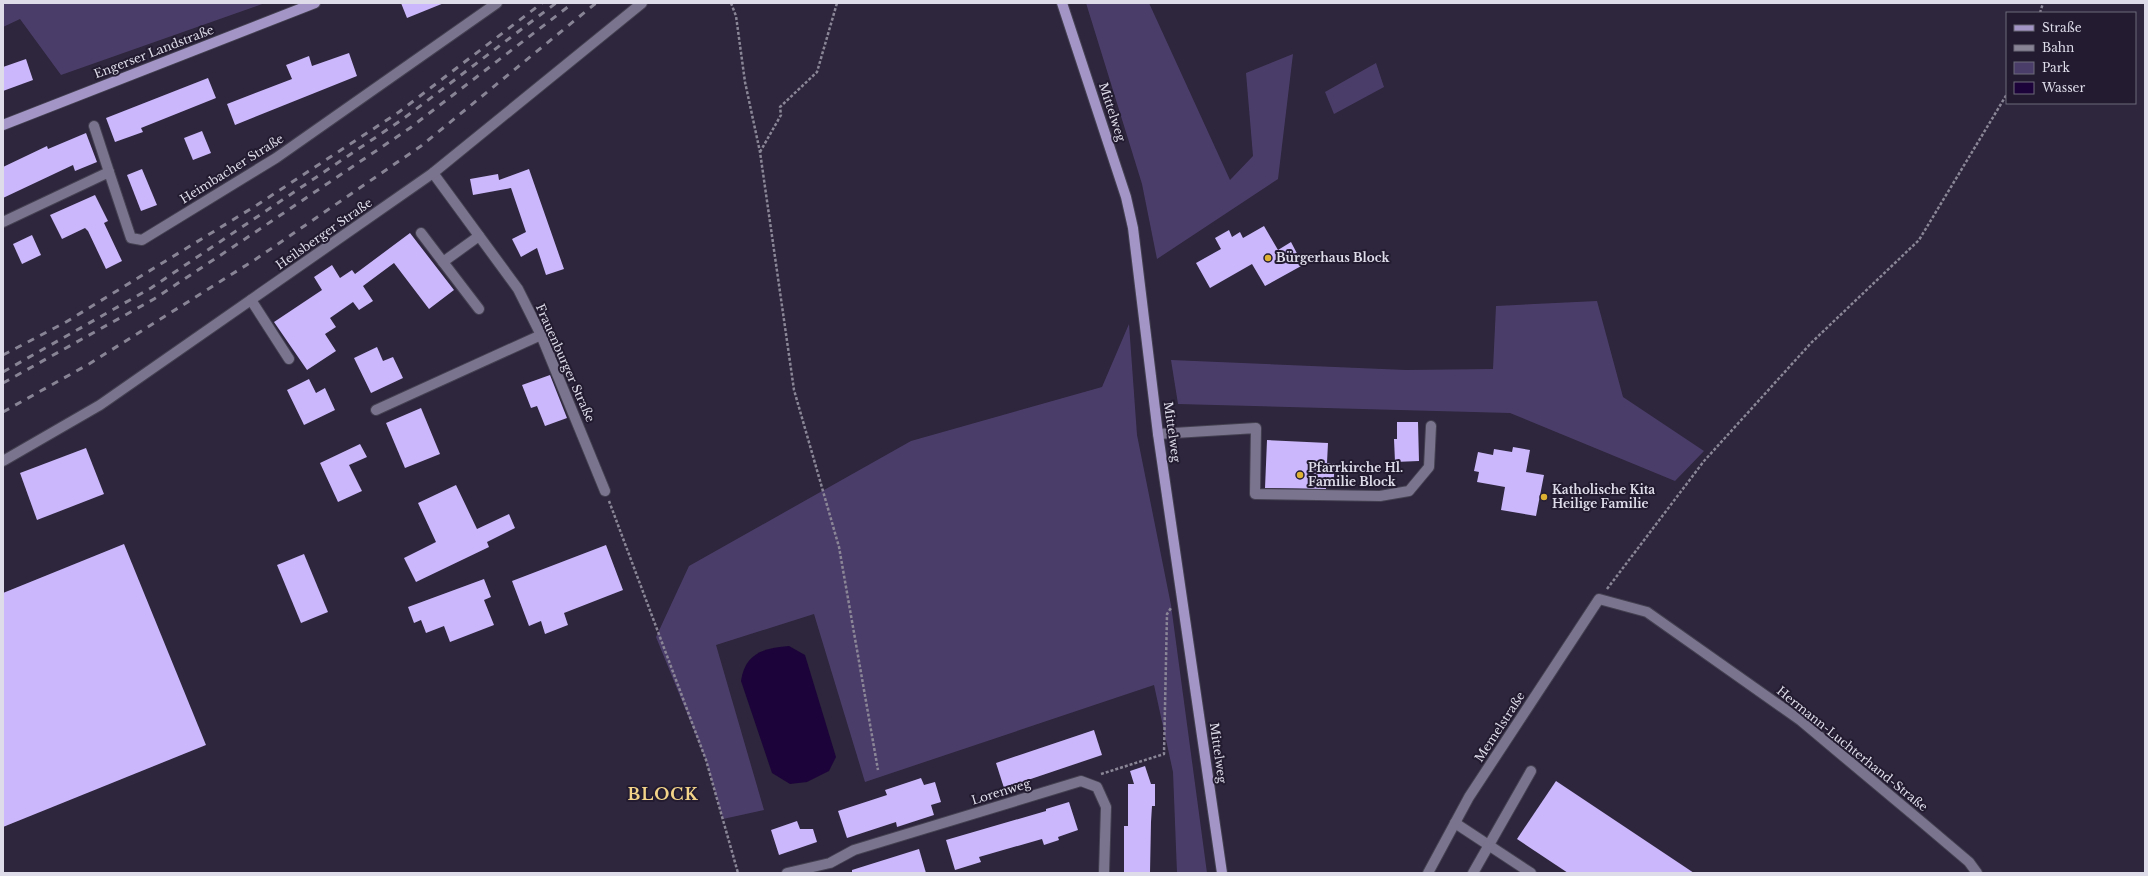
<svg xmlns="http://www.w3.org/2000/svg" width="2148" height="876" viewBox="0 0 2148 876" font-family="'Libre Baskerville',serif">
  <style>
    .green { fill: #4b3d69 }
    .water { fill: #1c0339 }
    .building { fill: #cbb7fb }
    .lines { fill: none; stroke-linecap: round; stroke-linejoin: round }
    .minor-casing { stroke: #454052; stroke-width: 12 }
    .major-casing { stroke: #454052; stroke-width: 12 }
    .path { stroke: #8b8697; stroke-width: 2.5; stroke-dasharray: 3 2; stroke-linecap: butt }
    .minor { stroke: #7b748e; stroke-width: 10 }
    .major { stroke: #a396c6; stroke-width: 10 }
    .rail { stroke: #888395; stroke-width: 3; stroke-dasharray: 7 7; stroke-linecap: butt }
    .poi-dot { fill: #deb133; stroke: #231c31; stroke-width: 1.5 }
    .labels { text-anchor: middle; stroke-width: 4; stroke-linejoin: round; paint-order: stroke }
    .street-label { font-size: 12px; fill: #dfdcea; stroke: #231c31 }
    .poi-label { font-size: 12px; font-weight: bold; fill: #dfdcea; stroke: #231c31; text-anchor: start }
    .district-label { font-size: 16px; font-weight: bold; letter-spacing: 1px; fill: #f3d489; stroke: #231c31 }
  </style>
  <rect width="100%" height="100%" fill="#2d263c"/>
  <g class="green">
    <path d="M3,3H265L61,75L20,19L3,27Z"/>
    <path d="M1086,3H1149L1230,180L1253,156L1246,73L1293,54L1278,179L1157,259L1142,184Z"/>
    <path d="M1376,63L1384,87L1334,114L1325,92Z"/>
    <path d="M1597,301L1623,397L1704,451L1675,481L1510,413L1178,404L1171,360L1406,370L1493,369L1496,306Z"/>
    <path d="M1129,324L1137,435L1171,605L1207,873H1177L1173,772L1154,685L865,782L814,614L716,645L764,810L723,819L706,760L656,637L689,566L911,441L1102,387Z"/>
  </g>
  <path class="water" d="M789,646L805,655L836,757L829,771L807,782L790,784L772,773L741,681C745,653 764,648 789,646Z"/>
  <g class="building">
    <path d="M401,3H444L407,18Z"/>
    <path d="M349,53L357,76L235,125L227,104L292,79L286,65L309,56L312,66Z"/>
    <path d="M26,59L33,80L3,91V67Z"/>
    <path d="M208,78L216,98L141,128L143,132L115,142L106,118Z"/>
    <path d="M202,131L211,153L193,160L184,138Z"/>
    <path d="M86,133L97,162L75,171L73,165L3,198V167L47,146L48,149Z"/>
    <path d="M142,169L157,205L141,211L127,175Z"/>
    <path d="M529,169L564,269L546,275L537,248L521,257L512,239L526,232L511,188L473,195L470,179L498,174L499,180Z"/>
    <path d="M95,195L108,221L104,223L122,261L106,269L88,231L85,228L62,239L50,215Z"/>
    <path d="M1264,226L1278,250L1291,242L1303,265L1265,286L1252,264L1210,288L1196,263L1221,249L1215,238L1229,230L1232,237L1240,232L1243,238Z"/>
    <path d="M410,233L454,290L429,309L394,263L363,286L373,301L359,310L353,302L330,318L336,327L325,334L336,351L307,370L274,322L322,290L314,277L332,265L340,278L352,270L355,274Z"/>
    <path d="M32,235L41,255L22,264L13,244Z"/>
    <path d="M377,347L383,361L393,357L403,378L371,393L354,358Z"/>
    <path d="M550,375L567,418L545,426L537,406L531,408L522,385Z"/>
    <path d="M309,379L316,393L325,388L335,410L304,425L287,390Z"/>
    <path d="M421,408L440,454L405,468L386,423Z"/>
    <path d="M1397,422H1418L1419,461L1395,462L1394,439H1397Z"/>
    <path d="M1267,440L1328,443L1327,463H1335L1333,487L1326,486V489L1265,488Z"/>
    <path d="M360,444L367,457L349,465L362,491L338,502L320,463Z"/>
    <path d="M1513,447L1530,450L1526,472L1544,475L1536,516L1501,510L1505,487L1477,482L1479,472L1474,471L1478,452L1493,455L1494,449L1512,452Z"/>
    <path d="M86,448L104,494L37,520L20,473Z"/>
    <path d="M456,485L477,529L509,514L515,528L487,542L489,547L416,582L404,558L436,542L418,503Z"/>
    <path d="M124,544L206,745L3,827V593Z"/>
    <path d="M606,545L623,590L564,613L568,625L545,634L541,621L529,626L512,581Z"/>
    <path d="M304,554L328,612L301,623L277,565Z"/>
    <path d="M484,579L491,597L484,600L494,625L450,642L444,626L426,633L421,620L414,623L408,607Z"/>
    <path d="M1094,730L1102,755L1004,788L996,763Z"/>
    <path d="M1145,766L1151,784H1155V806H1152L1151,822L1150,873H1124V826H1128V784H1134L1130,771Z"/>
    <path d="M921,778L924,785L935,782L941,802L931,805L934,815L897,827L896,822L847,838L838,811L887,795L885,790Z"/>
    <path d="M1556,781L1694,873H1568L1517,839Z"/>
    <path d="M1069,802L1078,830L1058,837L1059,840L1044,845L1042,839L979,857L981,862L955,870L946,840L1046,811V809Z"/>
    <path d="M797,821L800,829H813L817,842L779,855L771,830Z"/>
    <path d="M919,849L926,873H852V870Z"/>
  </g>
  <g class="lines">
    <defs>
      <g id="minor">
        <path d="M94,126L109,172"/>
        <path d="M433,173L518,289L541,335L605,491"/>
        <path d="M3,222L109,172L131,238L142,240L276,158L497,3"/>
        <path d="M421,233L443,262"/>
        <path d="M479,236L443,262L479,309"/>
        <path d="M251,300L289,359"/>
        <path d="M376,410L541,335"/>
        <path d="M1158,434L1256,428L1255,494L1380,496L1409,491L1429,467L1431,426"/>
        <path d="M3,461L100,405L433,173L642,3"/>
        <path d="M1455,823L1531,873"/>
        <path d="M787,873L830,863L854,850L1081,781L1097,787L1106,807L1104,873"/>
        <path d="M1428,873L1469,797L1599,599L1647,612L1800,720L1923,823L1969,862L1977,873"/>
        <path d="M1473,873L1531,771"/>
      </g>
      <g id="major">
        <path d="M1062,3L1126,197L1133,228L1158,434L1222,873"/>
        <path d="M3,125L315,3"/>
      </g>
    </defs>
    <use href="#minor" class="minor-casing"/>
    <use href="#major" class="major-casing"/>
    <g class="path">
      <path d="M731,3L736,16L745,82L760,152L794,390L839,547L878,770"/>
      <path d="M2040,13L2043,3"/>
      <path d="M760,152L781,115L780,107L817,72L837,3"/>
      <path d="M609,501L706,760L738,873"/>
      <path d="M1607,589L1704,461L1811,343L1919,240L2007,94"/>
      <path d="M1101,774L1164,754L1167,614L1171,608"/>
    </g>
    <use href="#minor" class="minor"/>
    <use href="#major" class="major"/>
    <g class="rail">
      <path d="M3,355L66,322L257,205L399,112L542,3"/>
      <path d="M3,372L151,288L403,119L556,3"/>
      <path d="M3,383L154,299L245,239L410,128L573,3"/>
      <path d="M3,412L89,364L256,259L421,146L596,3"/>
    </g>
  </g>
  <g class="poi-dot">
    <circle cx="1268" cy="258" r="4"/>
    <circle cx="1300" cy="475" r="4"/>
    <circle cx="1544" cy="497" r="4"/>
  </g>
  <g class="labels">
    <g class="street-label">
      <text transform="translate(154 52) rotate(-21)" y="4">Engerser Landstraße</text>
      <text transform="translate(1112 112) rotate(72)" y="4">Mittelweg</text>
      <text transform="translate(232 169) rotate(-32)" y="4">Heimbacher Straße</text>
      <text transform="translate(324 234) rotate(-35)" y="4">Heilsberger Straße</text>
      <text transform="translate(565 363) rotate(66)" y="4">Frauenburger Straße</text>
      <text transform="translate(1172 432) rotate(82)" y="4">Mittelweg</text>
      <text transform="translate(1500 727) rotate(-57)" y="4">Memelstraße</text>
      <text transform="translate(1852 749) rotate(39)" y="4">Hermann-Luchterhand-Straße</text>
      <text transform="translate(1218 753) rotate(82)" y="4">Mittelweg</text>
      <text transform="translate(1001 792) rotate(-17)" y="4">Lorenweg</text>
    </g>
    <g class="poi-label">
      <text x="1276" y="262">Bürgerhaus Block</text>
      <text x="1308" y="472">Pfarrkirche Hl.<tspan x="1308" dy="14">Familie Block</tspan></text>
      <text x="1552" y="494">Katholische Kita<tspan x="1552" dy="14">Heilige Familie</tspan></text>
    </g>
    <g class="district-label">
      <text x="663" y="800">BLOCK</text>
    </g>
  </g>
  <rect width="2148" height="876" fill="none" stroke="#dfdcea" stroke-width="8"/>
  <rect x="2006" y="12" width="130" height="92" fill="#231c31" stroke="#6e697b"/>
  <rect x="2014" y="25" width="20" height="6" fill="#a396c6" stroke="#6e697b"/>
  <text x="2042" y="32" font-size="12" fill="#dfdcea">Straße</text>
  <rect x="2014" y="45" width="20" height="6" fill="#888395" stroke="#6e697b"/>
  <text x="2042" y="52" font-size="12" fill="#dfdcea">Bahn</text>
  <rect x="2014" y="62" width="20" height="12" fill="#4b3d69" stroke="#6e697b"/>
  <text x="2042" y="72" font-size="12" fill="#dfdcea">Park</text>
  <rect x="2014" y="82" width="20" height="12" fill="#1c0339" stroke="#6e697b"/>
  <text x="2042" y="92" font-size="12" fill="#dfdcea">Wasser</text>
</svg>
